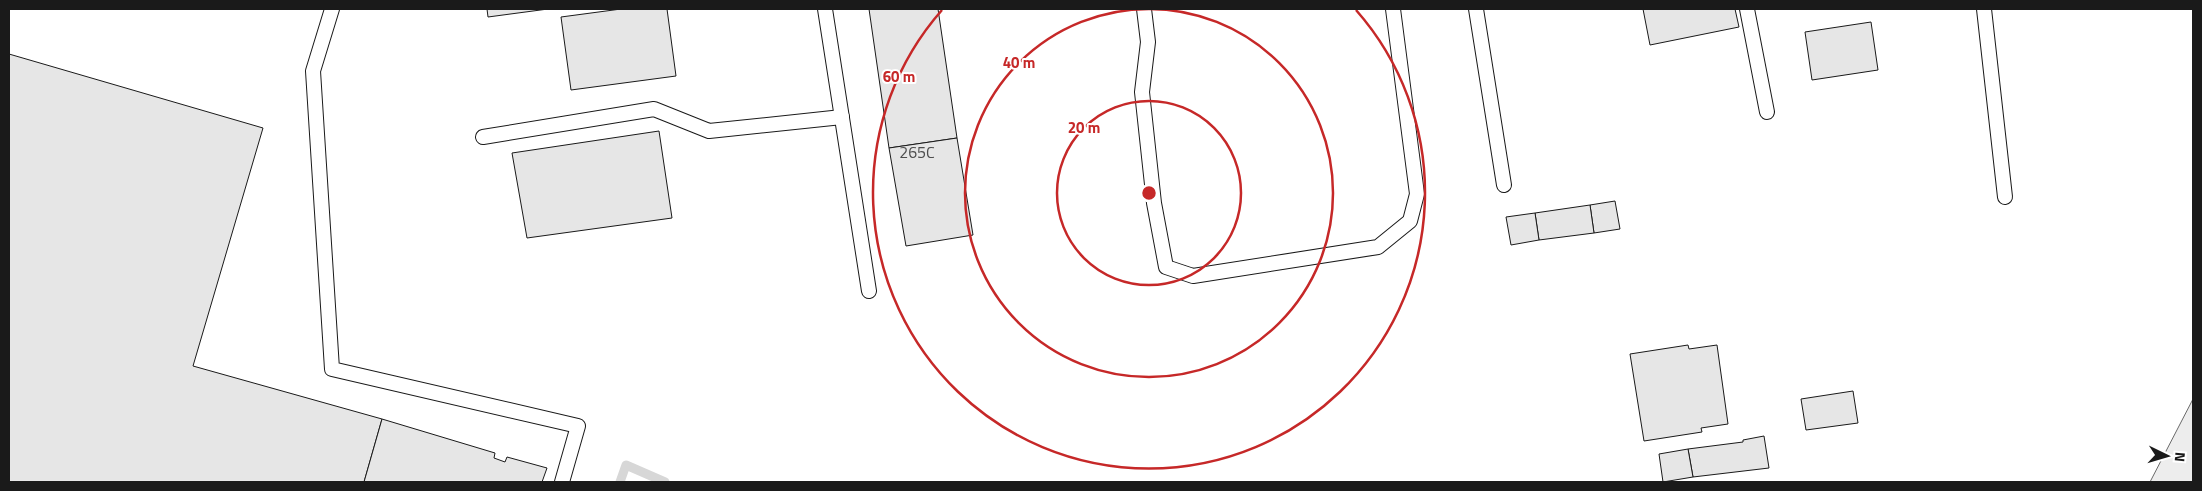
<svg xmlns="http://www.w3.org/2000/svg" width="2202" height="491" viewBox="0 0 2202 491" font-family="'Titillium Web',sans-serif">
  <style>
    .built { fill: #ededed; stroke: #6a6a6a }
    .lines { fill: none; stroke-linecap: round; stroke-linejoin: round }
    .stream { stroke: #d7d7d7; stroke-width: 9 }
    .building { fill: #e6e6e6; stroke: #1a1a1a }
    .lane-casing { stroke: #1a1a1a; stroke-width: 16 }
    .lane { stroke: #fff; stroke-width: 14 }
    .ring { fill: none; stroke: #c62828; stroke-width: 2.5 }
    .labels { text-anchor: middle; stroke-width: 4; stroke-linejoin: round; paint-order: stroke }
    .number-label { font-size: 16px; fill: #4d4d4d }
    .centre { fill: #c62828; stroke: #fff; stroke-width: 2.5 }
    .ring-label { font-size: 15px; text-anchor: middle; font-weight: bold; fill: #c62828; stroke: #fff; stroke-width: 4; stroke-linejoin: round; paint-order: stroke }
  </style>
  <rect width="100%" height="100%" fill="#fff"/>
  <path class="built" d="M2193,399V482H2150Z"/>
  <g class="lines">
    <path class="stream" d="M620,482L626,465L665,482"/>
  </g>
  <g class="building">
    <path d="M487,9H548L488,17Z"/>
    <path d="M621,9H667L676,76L571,90L561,17Z"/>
    <path d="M869,9H938L957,138L889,148Z"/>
    <path d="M1643,9H1735L1739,27L1650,45Z"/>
    <path d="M1871,22L1878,70L1812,80L1805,32Z"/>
    <path d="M9,54L263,128L193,366L382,419L364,482H9Z"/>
    <path d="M659,131L672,218L527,238L512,153Z"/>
    <path d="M957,138L973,235L906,246L889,148Z"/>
    <path d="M1615,201L1620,229L1594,233L1590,205Z"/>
    <path d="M1590,205L1594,233L1539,240L1535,213Z"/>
    <path d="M1535,213L1539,240L1511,245L1506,217Z"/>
    <path d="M1688,345L1689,349L1717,345L1728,424L1701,428L1702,432L1644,441L1630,354Z"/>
    <path d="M1853,391L1858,423L1806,430L1801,399Z"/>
    <path d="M382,419L495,453L494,458L505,462L507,457L547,468L542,482H364Z"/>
    <path d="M1764,436L1769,468L1693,477L1688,449L1743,442V440Z"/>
    <path d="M1688,449L1693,477L1663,482L1659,454Z"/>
  </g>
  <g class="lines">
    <defs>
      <g id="lane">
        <path d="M332,9L313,71L332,369L578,426L562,482"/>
        <path d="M825,9L869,291"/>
        <path d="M1144,9L1148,42L1142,92L1154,203L1166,267L1193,276L1378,247L1410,221L1417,194L1393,9"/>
        <path d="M1476,9L1504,185"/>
        <path d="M1747,9L1767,112"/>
        <path d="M1984,9L2005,197"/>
        <path d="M483,137L654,109L709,131L842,117"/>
      </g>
    </defs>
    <use href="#lane" class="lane-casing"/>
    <use href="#lane" class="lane"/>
  </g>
  <g class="ring">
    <circle cx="1149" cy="193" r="92"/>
    <circle cx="1149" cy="193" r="184"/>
    <path d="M1356 10A276 276 0 1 1 942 10"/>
  </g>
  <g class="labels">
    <g class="number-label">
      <text x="917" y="158">265C</text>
    </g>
  </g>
  <circle cx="1149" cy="193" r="8" class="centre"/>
  <g class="ring-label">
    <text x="1019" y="68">40 m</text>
    <text x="899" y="82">60 m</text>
    <text x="1084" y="133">20 m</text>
  </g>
  <rect width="2202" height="491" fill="none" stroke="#1a1a1a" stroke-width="20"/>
  <g transform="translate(2167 456) rotate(95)" stroke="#ffffff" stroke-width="4" paint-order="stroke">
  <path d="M0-4L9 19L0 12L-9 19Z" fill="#1a1a1a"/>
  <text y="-8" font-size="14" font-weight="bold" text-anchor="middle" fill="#1a1a1a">N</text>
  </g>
</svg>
